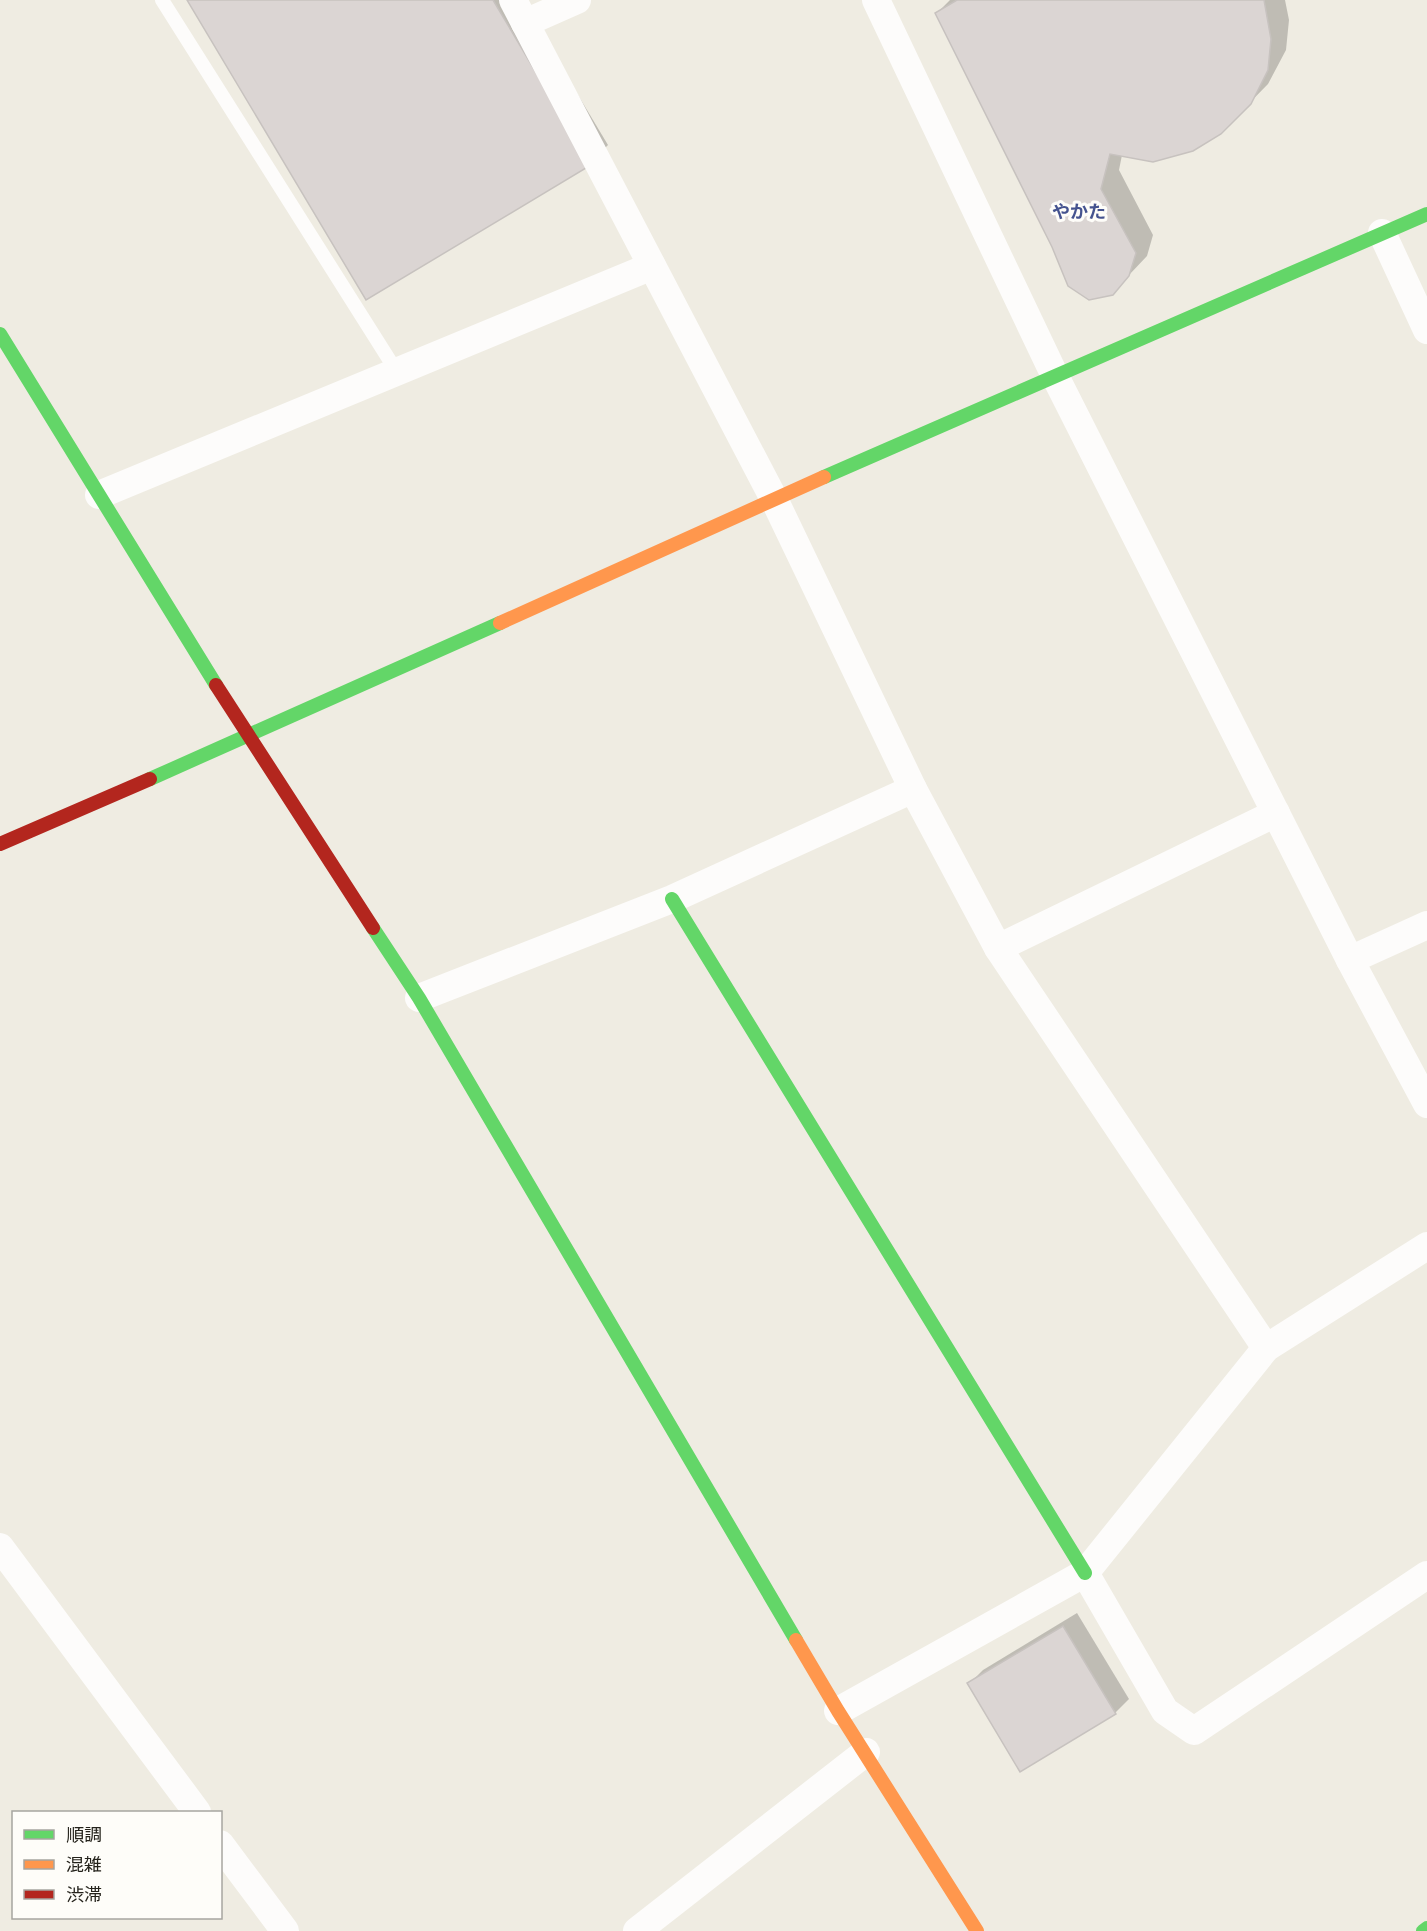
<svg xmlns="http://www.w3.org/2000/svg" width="1427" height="1931" viewBox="0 0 1427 1931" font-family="'Fira Sans Condensed','Noto Sans JP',sans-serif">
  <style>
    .shadow { fill: #0003 }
    .building { fill: #dbd5d3; stroke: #c7c2bf; stroke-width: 1.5 }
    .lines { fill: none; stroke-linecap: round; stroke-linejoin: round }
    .lane { stroke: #fdfcfb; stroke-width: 14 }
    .street { stroke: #fdfcfb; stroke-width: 28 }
    .fast { stroke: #63d668; stroke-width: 14 }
    .slow { stroke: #ff974d; stroke-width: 14 }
    .jam { stroke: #b3261e; stroke-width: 14 }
    .labels { text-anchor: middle; stroke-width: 6; stroke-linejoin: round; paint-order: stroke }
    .neighbourhood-label { font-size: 18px; font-weight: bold; fill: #45538f; stroke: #fefdf9 }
  </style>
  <rect width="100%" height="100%" fill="#efece2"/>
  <g class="shadow">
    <path d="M189,0H521L608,145L590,163Z"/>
    <path d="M950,0H1285L1289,20L1286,50L1268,84L1220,133L1122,155L1119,170L1153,235L1147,256L1112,293L1053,247L937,13Z"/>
    <path d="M1077,1613L1129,1699L1115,1713L969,1684L983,1670Z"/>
  </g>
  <g class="building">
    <path d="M187,0H493L591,165L366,300Z"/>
    <path d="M1264,0L1271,39L1268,70L1251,104L1221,134L1193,151L1153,162L1110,154L1101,189L1136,253L1129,276L1113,295L1089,300L1068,286L1052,247L935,13L957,0Z"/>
    <path d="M1063,1626L1116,1714L1020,1772L967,1683Z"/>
  </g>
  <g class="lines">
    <path class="lane" d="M162,0L397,372"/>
    <g class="street">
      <path d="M513,0L774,499L913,789L998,948L1266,1348"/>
      <path d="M876,0L1055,376L1350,960L1427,1104"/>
      <path d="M525,23L577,0"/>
      <path d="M1382,233L1427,330"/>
      <path d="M99,495L652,266"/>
      <path d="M998,948L1276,813"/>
      <path d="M1350,960L1427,925"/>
      <path d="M419,998L672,899L913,789"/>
      <path d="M0,1547L197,1812"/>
      <path d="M1085,1573L1165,1711L1194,1731L1427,1575"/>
      <path d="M838,1711L1085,1573L1266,1348L1427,1246"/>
      <path d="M220,1844L285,1931"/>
      <path d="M637,1931L866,1752"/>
    </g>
    <g class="fast">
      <path d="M0,334L216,685"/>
      <path d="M824,477L1427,214"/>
      <path d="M150,779L500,623"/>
      <path d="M672,899L1085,1573"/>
      <path d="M373,928L419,998L796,1640"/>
      <path d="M1423,1931L1427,1928"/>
    </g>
    <g class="slow">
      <path d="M500,623L824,477"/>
      <path d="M796,1640L838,1711L977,1931"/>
    </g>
    <g class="jam">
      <path d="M216,685L373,928"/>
      <path d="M0,844L150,779"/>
    </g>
  </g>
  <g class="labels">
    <g class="neighbourhood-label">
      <text x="1079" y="218">やかた</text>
    </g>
  </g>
  <rect x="12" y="1811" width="210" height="108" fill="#fefdf9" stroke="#a7a5a0" stroke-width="1.5"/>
  <rect x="24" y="1830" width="30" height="9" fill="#63d668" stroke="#a7a5a0" stroke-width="1.5"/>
  <text x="66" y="1841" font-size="18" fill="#24221b">順調</text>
  <rect x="24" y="1860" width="30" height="9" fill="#ff974d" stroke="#a7a5a0" stroke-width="1.5"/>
  <text x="66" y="1871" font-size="18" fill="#24221b">混雑</text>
  <rect x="24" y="1890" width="30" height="9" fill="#b3261e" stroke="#a7a5a0" stroke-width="1.5"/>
  <text x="66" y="1901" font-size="18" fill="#24221b">渋滞</text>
</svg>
